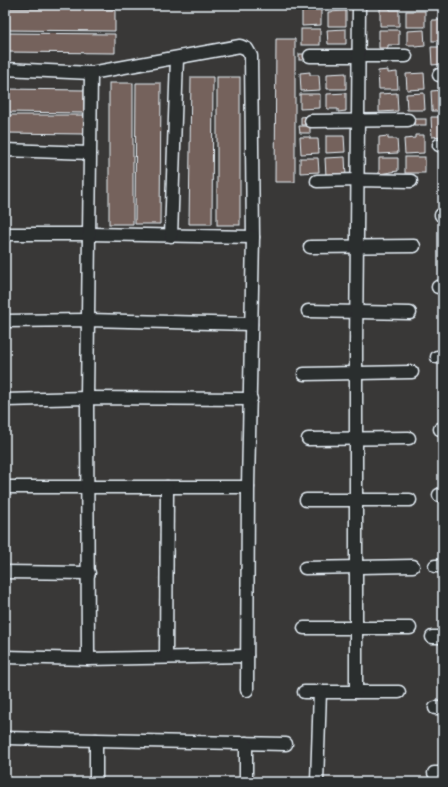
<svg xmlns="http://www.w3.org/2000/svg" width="448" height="787" viewBox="0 0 448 787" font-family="Dekko,sans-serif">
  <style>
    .building { fill: #74625b; stroke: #e8f1f8 }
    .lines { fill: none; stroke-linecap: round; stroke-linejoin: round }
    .street-casing { stroke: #e8f1f8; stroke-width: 15 }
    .street { stroke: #2a2d2e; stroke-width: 12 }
  </style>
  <rect width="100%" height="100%" fill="#393837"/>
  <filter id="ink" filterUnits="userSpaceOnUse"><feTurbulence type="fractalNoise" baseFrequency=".025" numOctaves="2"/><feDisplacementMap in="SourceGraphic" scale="8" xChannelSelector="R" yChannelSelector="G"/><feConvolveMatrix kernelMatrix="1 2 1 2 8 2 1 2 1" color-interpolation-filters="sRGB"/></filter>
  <g filter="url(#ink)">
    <g class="building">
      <path d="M302,7H321V25L302,26Z"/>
      <path d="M5,8L115,9V31L5,30Z"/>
      <path d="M380,8H390V10H399V26H380Z"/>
      <path d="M346,11V26H328V12Z"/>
      <rect x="406" y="11" width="19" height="16"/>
      <rect x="432" y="20" width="11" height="21"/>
      <rect x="301" y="29" width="19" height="16"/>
      <path d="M346,29V44H328L327,30Z"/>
      <path d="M379,30H399V45H388V48H379Z"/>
      <path d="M424,30L425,46L415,47V45H407V31Z"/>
      <path d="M5,33L115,34V53L5,52Z"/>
      <path d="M276,39H295V182H275Z"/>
      <path d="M431,47H443V64L432,65Z"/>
      <rect x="299" y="54" width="11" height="6"/>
      <path d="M388,70V73L397,72L398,89H379L378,71Z"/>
      <path d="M310,72V75H319L320,90L301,91L300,73Z"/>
      <path d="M346,73V89H327V74Z"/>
      <path d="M424,73L425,89L407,90L406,74Z"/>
      <path d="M191,77H213L212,224H189Z"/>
      <rect x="217" y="77" width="23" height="148"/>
      <rect x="109" y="83" width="24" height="141"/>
      <path d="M136,83H161L160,224H135Z"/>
      <path d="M5,89L84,90V113L5,112Z"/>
      <path d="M443,90V111H432L431,91Z"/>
      <path d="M346,93V111L338,112V109H327V94Z"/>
      <path d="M397,93L398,111L379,112V94Z"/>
      <path d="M424,93L425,110H407L406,94Z"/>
      <path d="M300,94H320V108L300,109Z"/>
      <path d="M5,115H84V134L5,133Z"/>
      <path d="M309,116V125H301V117Z"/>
      <path d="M431,117H443V136L432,137Z"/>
      <rect x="414" y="119" width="12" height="6"/>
      <path d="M299,126H310V133H300Z"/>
      <path d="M415,135H424V153L405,154L404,139L415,138Z"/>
      <path d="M326,136H344L345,152L326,153Z"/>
      <path d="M388,136V139H397L398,153L379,154V137Z"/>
      <path d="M300,137H310V139H318L319,153L301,154Z"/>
      <path d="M345,157L346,176H326L325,158Z"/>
      <rect x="405" y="157" width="20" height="16"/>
      <path d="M300,158H318L319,172L300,173Z"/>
      <path d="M379,158H398V171L379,174Z"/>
    </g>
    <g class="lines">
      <defs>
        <g id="street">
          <path d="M310,56H406"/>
          <path d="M5,69L91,73L240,46L247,49L251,56L253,237L248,487L247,690"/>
          <path d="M439,75H443"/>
          <path d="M311,121L408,120"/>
          <path d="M439,145L443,146"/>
          <path d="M5,150L89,153"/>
          <path d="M317,181L358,180L411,181"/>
          <path d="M441,215H443"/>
          <path d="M5,234H90L253,237"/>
          <path d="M171,236L177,58"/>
          <path d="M310,247L414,246"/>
          <path d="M438,287H443"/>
          <path d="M308,311L410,313"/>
          <path d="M5,321L88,320L251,324"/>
          <path d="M437,357H443"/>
          <path d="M304,374L412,372"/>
          <path d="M5,400L87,398L251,399"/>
          <path d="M440,429H443"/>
          <path d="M308,439L409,438"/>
          <path d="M5,487H248"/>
          <path d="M439,495H443"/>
          <path d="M306,500H410"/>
          <path d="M435,566H443"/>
          <path d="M305,568L413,566"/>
          <path d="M5,572L89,573"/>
          <path d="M304,628H410"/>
          <path d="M432,637H443"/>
          <path d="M5,657L88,659L247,656"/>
          <path d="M166,657L167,487"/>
          <path d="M88,659L87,398L91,73"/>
          <path d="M304,692H399"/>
          <path d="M356,692V348L359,5"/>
          <path d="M435,708H443"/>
          <path d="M5,738L286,744"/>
          <path d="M434,773H443"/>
          <path d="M96,782V740"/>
          <path d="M246,782V743"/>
          <path d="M317,782L320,691"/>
        </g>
      </defs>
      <use href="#street" class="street-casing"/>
      <use href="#street" class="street"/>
    </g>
  </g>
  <rect width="448" height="787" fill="none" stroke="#2a2d2e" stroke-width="20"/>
  <rect x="10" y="10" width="428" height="767" fill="none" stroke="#e8f1f8" stroke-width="1.5" filter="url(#ink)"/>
</svg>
